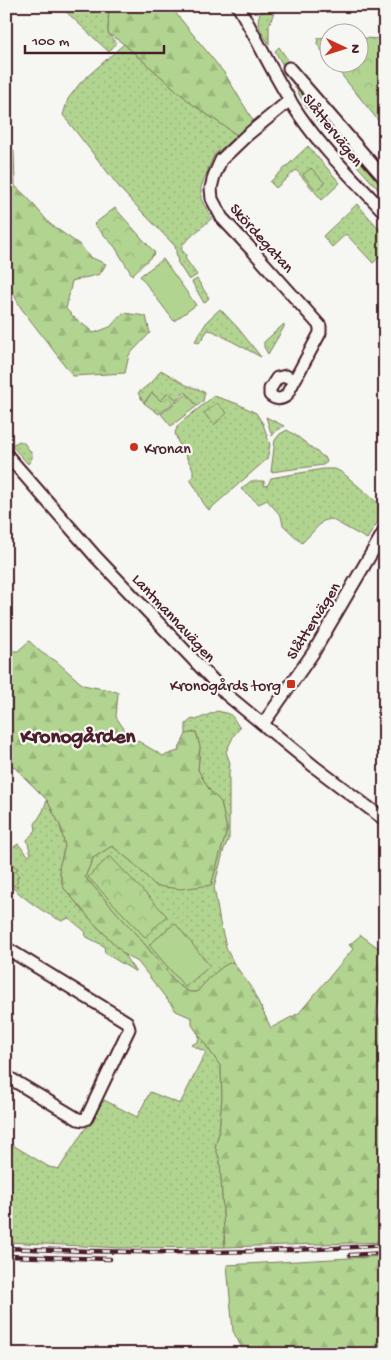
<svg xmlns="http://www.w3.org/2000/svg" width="391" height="1360" viewBox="0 0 391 1360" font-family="'Gochi Hand',sans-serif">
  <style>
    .grass { fill: url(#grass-dots); stroke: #7e7a5e }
    .forest { fill: url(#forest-firs); stroke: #7e7a5e }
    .park { fill: url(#park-crowns); stroke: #7e7a5e }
    .pitch { fill: #b1d590; stroke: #7e7a5e }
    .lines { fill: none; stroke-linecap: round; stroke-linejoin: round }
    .minor-casing { stroke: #4a1f2b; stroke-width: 15 }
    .minor { stroke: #f6f6f2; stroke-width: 11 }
    .rail-casing { stroke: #4a1f2b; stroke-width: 4.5 }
    .rail { stroke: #f6f6f2; stroke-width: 2.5; stroke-dasharray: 8; stroke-linecap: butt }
    .poi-dot { fill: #c8321e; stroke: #f6f6f2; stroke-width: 2 }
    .labels { text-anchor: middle; stroke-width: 4.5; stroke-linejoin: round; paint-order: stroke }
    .street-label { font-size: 16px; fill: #4a1f2b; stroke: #f6f6f2 }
    .poi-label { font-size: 16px; fill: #4a1f2b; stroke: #f6f6f2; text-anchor: start }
    .district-label { font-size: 21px; font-weight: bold; fill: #4a1f2b; stroke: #f6f6f2 }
  </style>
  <defs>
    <pattern id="grass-dots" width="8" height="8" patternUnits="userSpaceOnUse" patternTransform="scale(1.25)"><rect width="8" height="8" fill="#b1d590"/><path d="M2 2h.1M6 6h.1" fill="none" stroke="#9ab67c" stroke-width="1.8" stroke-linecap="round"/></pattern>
    <pattern id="forest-firs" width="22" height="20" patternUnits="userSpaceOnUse" patternTransform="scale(1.25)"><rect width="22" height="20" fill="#b1d590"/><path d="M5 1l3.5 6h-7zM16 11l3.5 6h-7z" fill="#9ab67c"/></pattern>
    <pattern id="park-crowns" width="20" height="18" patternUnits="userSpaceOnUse" patternTransform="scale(1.25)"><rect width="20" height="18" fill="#b1d590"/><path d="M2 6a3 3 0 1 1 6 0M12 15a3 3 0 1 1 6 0" fill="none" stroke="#9ab67c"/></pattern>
  </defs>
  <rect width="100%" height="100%" fill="#f6f6f2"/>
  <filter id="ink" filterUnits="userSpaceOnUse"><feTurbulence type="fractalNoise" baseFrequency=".02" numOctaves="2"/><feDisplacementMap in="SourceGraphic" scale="10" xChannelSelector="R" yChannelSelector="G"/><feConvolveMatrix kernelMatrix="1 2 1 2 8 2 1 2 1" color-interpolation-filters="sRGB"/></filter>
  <g filter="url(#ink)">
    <g class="grass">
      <path d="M60,6H109L108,33L116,43L109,52Z"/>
      <path d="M265,6H276L269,26V44C260,30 252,21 265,6Z"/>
      <path d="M124,44L192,104L237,135L214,155L201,187V199L212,218L183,244L181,249L186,255L185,258L197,275L189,280L178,263L175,246L123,192L63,115L68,99L81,82Z"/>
      <path d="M279,47L319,106L385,183V197L318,122L305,105L275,51Z"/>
      <path d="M308,146L340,183L322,200L296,170L276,188L270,182Z"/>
      <path d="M357,204L385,235V252L373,263L346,234L332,247L323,236Z"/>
      <path d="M197,279L209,298L204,303L192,282Z"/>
      <path d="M220,309L238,328L261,357L213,331L208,330L199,343L195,341L208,320Z"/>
      <path d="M284,324V327L268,354L264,347V342Z"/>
      <path d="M161,370L186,385L205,392L203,401L197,406L186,392L177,400L168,393L161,401L152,393L144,403L138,393L153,381Z"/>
      <path d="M214,396L238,404L256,413L263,424L270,445L267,459L209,510C200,501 198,489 190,480L193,476V469L178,442L175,433L178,425Z"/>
      <path d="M266,417L284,426L277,430L272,436Z"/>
      <path d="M287,430L298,437L326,459L327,462L323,465L271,472L275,440L280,434Z"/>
      <path d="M20,441L24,443L32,454V458L28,464L11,445Z"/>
      <path d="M323,469H335L343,473L380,505L383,511L382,515L367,539L331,519L323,521L302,543L283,525L281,516L267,500L259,504L241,489L251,481H264V486L268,485L271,478Z"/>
      <path d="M217,711C236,715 230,715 240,728L234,735L226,752L230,763L229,773V838L224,849L214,887L220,923L227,950L233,962C222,964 204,983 197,992H189L177,984L142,941L85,877L93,858L112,846L132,862L211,885L227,830L221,802L210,791L198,770L200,747L196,732L186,734V724L192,719L196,720Z"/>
      <path d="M47,800L60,825L65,846L59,868L63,887L92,921L124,954L128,961L136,972L105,953L104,946L85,936L86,932L69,918L62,921C40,911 24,898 6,882V848L11,849L18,844L29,856L31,854L27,840L36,830L35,824L43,811Z"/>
      <path d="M199,1035L221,1067L222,1097L219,1133L215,1147L220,1160L225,1247L120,1248L6,1242V1141L49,1167L59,1169L104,1100L137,1117L150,1092L180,1104L206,1052L191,1045L198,1042Z"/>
    </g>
    <g class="forest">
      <path d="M109,6H170L225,74L254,122L237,135L192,104L124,44L108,33Z"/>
      <path d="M6,133L14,152L15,186L27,197L50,224L80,245L90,257L106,264L100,274L72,281L66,309L76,319L94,333L110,327L123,313L146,316L150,333L129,355L125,373L73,376L21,308L6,280Z"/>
      <path d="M29,641L42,653L56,661L83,685L118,692L116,717L128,735L163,756L178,751L186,734L196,732L200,747L198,770L210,791L221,802L227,830L211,885L181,889L156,886L132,862L112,846L93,858L85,877L142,941L177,984L189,992H197C204,983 222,964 233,962L252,989L271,1028L299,1013L353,949L349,945L361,935L377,947L385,950V993L379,999L376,1014L382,1023L385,1024V1242L225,1247L220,1160L215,1147L219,1133L222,1097L221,1067L192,1025V1018L176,1011L138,962L124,954L92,921L63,887L59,868L65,846L60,825L47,800L6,759V651H18Z"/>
      <path d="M385,1256V1354H245L233,1331L227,1265Z"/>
    </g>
    <g class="park">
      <path d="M328,37V59L317,44L318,38Z"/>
      <path d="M359,38L385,39V129L332,63L358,62Z"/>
      <path d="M311,168L325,183L316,190L303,175Z"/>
      <path d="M115,208L155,253L132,275L115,247L94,224Z"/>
      <path d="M168,392L177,400L159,414L144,403L152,393L161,401Z"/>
      <path d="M217,403L227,413L214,425L204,413Z"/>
      <path d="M110,856L167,916L145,937L88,877Z"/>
      <path d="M9,861L18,869L15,872L19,876L16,879L18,881L16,883L18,885L16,887L6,879V864Z"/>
    </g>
    <g class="pitch">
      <path d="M163,259L196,305L174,321L140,276Z"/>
      <path d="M187,394L197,406L171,426L161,414Z"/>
      <path d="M175,923L210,966L185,987L149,945Z"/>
    </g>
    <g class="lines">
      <defs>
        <g id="minor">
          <path d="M238,6C259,42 276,81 300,116C324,151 356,181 385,213"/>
          <path d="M289,68L385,179"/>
          <path d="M290,100L246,136L221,160L214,176L211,188L212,199L222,218L253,251L320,326V333L286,396C280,400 276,400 270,395V389L277,378L286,376L293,380"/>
          <path d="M6,454L96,557L226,694L316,768L385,820"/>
          <path d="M263,724L313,653L385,530"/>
          <path d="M6,948L127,1022L129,1029L86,1119L83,1120L78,1119L6,1076"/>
        </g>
      </defs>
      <use href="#minor" class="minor-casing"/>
      <use href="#minor" class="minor"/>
      <defs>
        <g id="rail">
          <path d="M6,1248C132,1254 259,1254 385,1245"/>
          <path d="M350,1255L385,1253"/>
          <path d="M6,1256L110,1259"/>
        </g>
      </defs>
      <use href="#rail" class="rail-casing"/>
      <use href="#rail" class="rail"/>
    </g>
  </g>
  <g class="poi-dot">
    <circle cx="134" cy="447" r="5"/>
    <rect x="286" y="679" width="10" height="10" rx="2.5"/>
  </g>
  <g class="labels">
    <g class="street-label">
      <text transform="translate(334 129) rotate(52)" y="6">Slåttervägen</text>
      <text transform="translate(263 237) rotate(48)" y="6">Skördegatan</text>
      <text transform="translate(175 617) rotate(47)" y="6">Lantmannavägen</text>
      <text transform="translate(312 620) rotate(-58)" y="6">Slåttervägen</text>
    </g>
    <g class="poi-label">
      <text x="144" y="453">Kronan</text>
      <text x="281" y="690" text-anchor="end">Kronogårds torg</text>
    </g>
    <g class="district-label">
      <text x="78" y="742">Kronogården</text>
    </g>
  </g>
  <rect width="391" height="1360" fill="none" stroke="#f6f6f2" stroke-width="25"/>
  <rect x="12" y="12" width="366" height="1335" fill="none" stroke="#4a1f2b" stroke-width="2" filter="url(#ink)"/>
  <g transform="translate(344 48) rotate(94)"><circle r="24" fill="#f6f6f2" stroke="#b1a0a2"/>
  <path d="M0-4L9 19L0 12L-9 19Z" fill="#c8321e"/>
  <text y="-8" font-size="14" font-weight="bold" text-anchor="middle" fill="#4a1f2b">N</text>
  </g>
  <path d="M25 45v8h139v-8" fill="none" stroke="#4a1f2b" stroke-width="2.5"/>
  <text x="32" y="45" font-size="15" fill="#4a1f2b" stroke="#f6f6f2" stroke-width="4" paint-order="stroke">100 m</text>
</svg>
